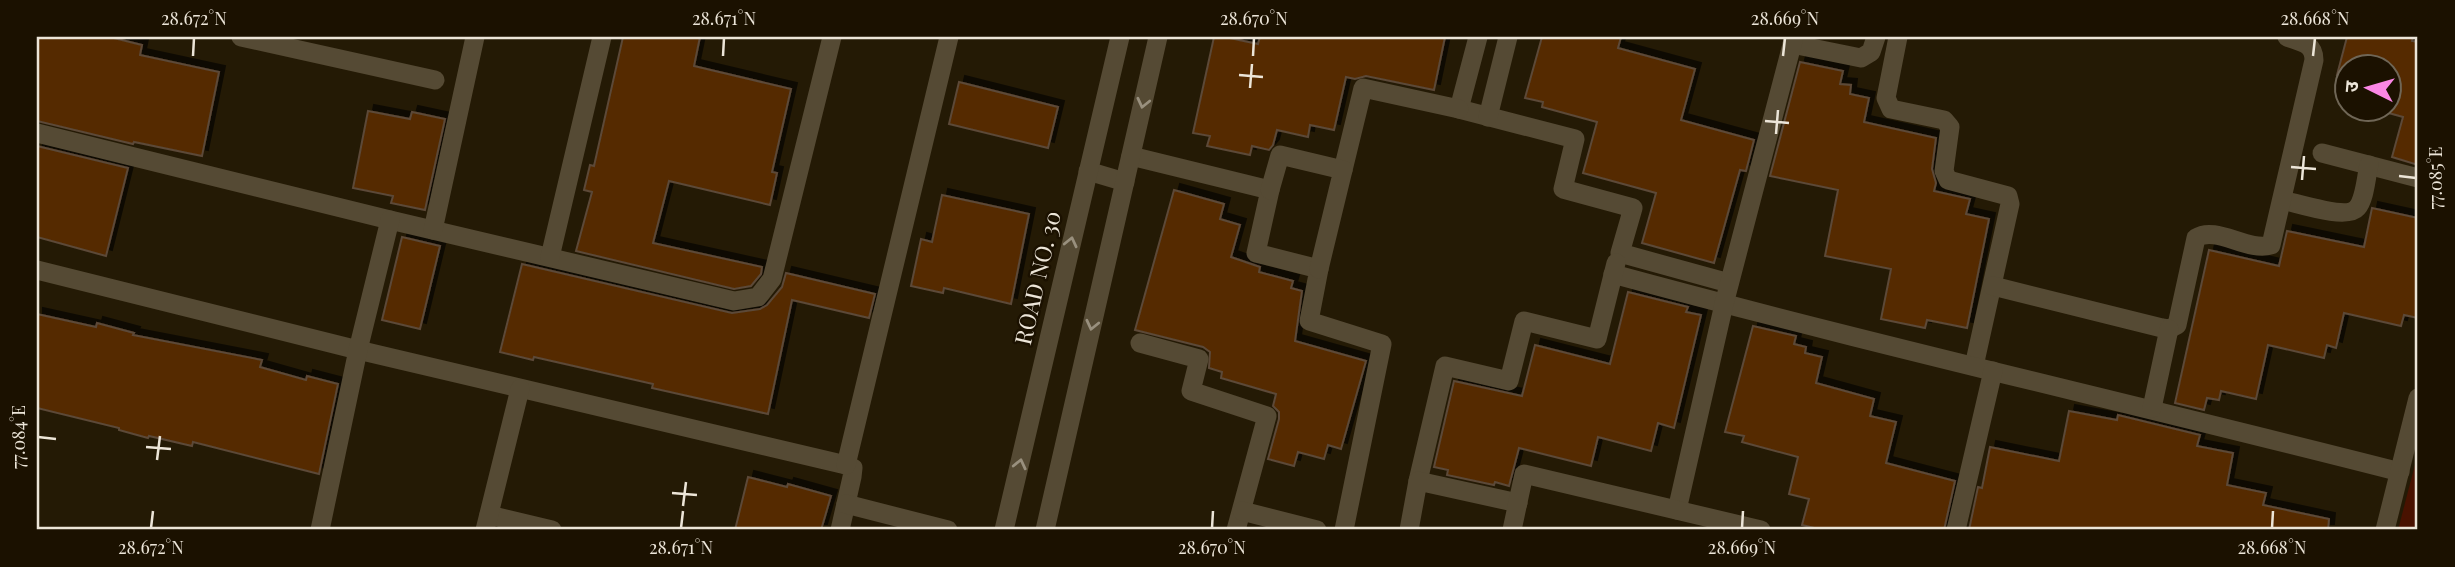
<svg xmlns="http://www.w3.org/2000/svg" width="2455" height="567" viewBox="0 0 2455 567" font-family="'Playfair Display','Noto Sans Devanagari',serif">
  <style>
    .green { fill: #491200 }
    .building { fill: #542b00; stroke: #5c4837; stroke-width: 2; filter: url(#shadow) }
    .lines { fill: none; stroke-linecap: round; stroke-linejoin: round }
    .minor { stroke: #554a34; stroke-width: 19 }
    .tertiary { stroke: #554a34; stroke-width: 19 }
    .oneway { stroke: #99907e }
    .ticks { fill: none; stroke: #ece5d8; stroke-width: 2.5 }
    .labels { text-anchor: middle; stroke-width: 5; stroke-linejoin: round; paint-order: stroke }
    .street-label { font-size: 23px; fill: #ece5d8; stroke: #1b1100 }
    .neatline { fill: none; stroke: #ece5d8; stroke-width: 2.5 }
    .ticks-label { font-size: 18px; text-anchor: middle; fill: #ece5d8 }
  </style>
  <defs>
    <filter id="shadow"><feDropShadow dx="6" dy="-6" stdDeviation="0" flood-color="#0009"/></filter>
  </defs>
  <rect width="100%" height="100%" fill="#241a05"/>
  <path class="green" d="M2418,453V530H2398Z"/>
  <g class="building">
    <path d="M37,37H110L142,45L140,55L219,72L202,156L134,142L133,144L37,121Z"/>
    <path d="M623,37H700L694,66L791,89L772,172L777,173L770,205L669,181L653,243L762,267L761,274L751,286L734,289L576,251L592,192L584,190L590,165L594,166Z"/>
    <path d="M1214,37H1225L1258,44L1260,37H1445L1434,90L1366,76L1355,79L1346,77L1334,130L1310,125L1308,137L1277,130L1273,145L1269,150L1252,146L1250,155L1207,146L1210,136L1193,133Z"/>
    <path d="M1542,37H1621L1618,48L1695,69L1681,120L1754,140L1746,171L1740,170L1714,263L1642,243L1656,193L1583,173L1597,122L1542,107L1543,102L1525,98Z"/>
    <path d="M2347,37H2413L2412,41L2418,42V165L2392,157L2403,117L2385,112L2386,108H2389L2391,90L2389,89V66H2347V78L2337,75Z"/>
    <path d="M1800,62L1843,71L1840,84L1851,85L1850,94L1869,98L1864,122L1936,138L1932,169L1936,183L1934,191L1970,199L1966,214L1989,219L1967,328L1927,320L1925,328L1881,319L1891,269L1825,256L1838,190L1770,176Z"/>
    <path d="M959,82L1058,107L1048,148L949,124Z"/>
    <path d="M368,111L410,119L412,112L445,119L425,210L391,203L393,196L353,188Z"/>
    <path d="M37,146L128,168L106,256L37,237Z"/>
    <path d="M1174,190L1224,204L1220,219L1240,225L1231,257L1260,267L1259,272L1293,281L1291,288L1302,291L1295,341L1366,361L1341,449L1328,445L1324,459L1298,452L1294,466L1268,459L1279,419V412L1273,406L1276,394L1221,378L1222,372L1209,368L1210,352L1203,347L1135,330Z"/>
    <path d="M942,195L1029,214L1011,304L944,288L943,293L911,286L921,239L932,242Z"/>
    <path d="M2372,208L2418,218V318L2404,315L2401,326L2344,313L2336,348L2327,345L2324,358L2268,345L2256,399L2221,391L2219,400L2207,398L2204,410L2175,403L2209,250L2279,266L2287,231L2364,247Z"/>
    <path d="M402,237L440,246L420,329L382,320Z"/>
    <path d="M522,264L732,313L760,309L767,305L782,287L786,273L875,294L869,318L792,300L768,414L652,388L653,384L534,357L533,360L500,352Z"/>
    <path d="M1628,292L1688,307L1686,312L1701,315L1674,428L1658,423L1651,451L1598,437L1591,466L1519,448L1509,486L1495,482L1494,485L1447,475L1448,470L1434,467L1454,381L1522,396L1535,345L1610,364Z"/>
    <path d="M37,314L96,327L97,323L134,333L133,335L262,360L260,367L306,380L307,376L338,384L319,474L193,442L192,446L149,436L148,438L119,430V428L37,408Z"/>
    <path d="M1753,326L1796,336L1794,344L1806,347L1805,353L1822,357L1816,383L1874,399L1870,416L1896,422L1886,463L1955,481L1944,530H1823L1802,525L1809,499L1789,494L1798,457L1742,442L1744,436L1725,432Z"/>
    <path d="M2069,411L2117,420L2118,415L2200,435L2197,446L2233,453L2227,485L2266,493L2263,505L2329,519L2328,530H1969L1978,487L1982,488L1990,447L2059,461Z"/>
    <path d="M748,477L787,487L788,484L831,496L821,530H735Z"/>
  </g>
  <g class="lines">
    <g class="minor">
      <path d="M241,37L435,80"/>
      <path d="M1478,37L1459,109L1575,139L1563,189L1633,208L1620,253L1729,283"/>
      <path d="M1898,37L1886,98L1891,109L1944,120L1950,127L1944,171L1948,180L2008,196L2010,204L1974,366"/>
      <path d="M1792,44L1861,58L1871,52L1876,37"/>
      <path d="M1488,117L1508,37"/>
      <path d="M37,133L390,220L734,301L758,297L772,279L832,37"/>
      <path d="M2322,153L2418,178"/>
      <path d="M1131,156L1270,190L1256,253L1319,269L1309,321L1382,344L1344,530"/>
      <path d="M1343,170L1363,88L1459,109"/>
      <path d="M1270,190L1280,155L1343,170L1319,269"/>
      <path d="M2282,200C2297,203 2347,220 2357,208C2365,199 2366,177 2369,165"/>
      <path d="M433,230L475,37"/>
      <path d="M550,257L602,37"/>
      <path d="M37,270L358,350L846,465L853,468L852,477L840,530"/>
      <path d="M1613,274C1874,345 2138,405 2400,472"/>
      <path d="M1993,286L2162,328L2169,329L2177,325L2196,238C2216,225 2247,252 2271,245L2314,60C2314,43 2301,42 2287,37"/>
      <path d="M1140,343L1199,359L1191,391L1267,416L1236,530"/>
      <path d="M2152,408L2169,329"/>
      <path d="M846,465L949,37"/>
      <path d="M1418,481L1445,366L1509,381L1524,321L1597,339L1616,263"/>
      <path d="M846,504L948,530"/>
      <path d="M1677,510L1724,304L1794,37"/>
      <path d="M1242,511L1317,530"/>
      <path d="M489,515L552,530"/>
      <path d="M320,530L358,350L390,220"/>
      <path d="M485,530L520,389"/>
      <path d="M1409,530L1418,481L1518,503"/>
      <path d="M1512,530L1524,474L1761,530"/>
      <path d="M1956,530L1993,371"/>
      <path d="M2385,530L2418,398"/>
    </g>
    <g class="tertiary">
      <path d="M1088,171L1125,182"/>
      <path d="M1004,530L1120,37"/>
      <path d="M1045,530L1158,37"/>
    </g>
  </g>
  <defs><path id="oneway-chevron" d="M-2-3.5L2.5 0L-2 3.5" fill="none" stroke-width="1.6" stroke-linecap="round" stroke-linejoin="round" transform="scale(1.75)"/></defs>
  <g class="oneway">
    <use href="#oneway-chevron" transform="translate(1143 103) rotate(103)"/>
    <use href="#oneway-chevron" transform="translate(1071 242) rotate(-77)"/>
    <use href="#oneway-chevron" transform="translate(1092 325) rotate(103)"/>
    <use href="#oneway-chevron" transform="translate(1020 464) rotate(-77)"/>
  </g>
  <path class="ticks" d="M193,56L194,38M723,56L724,38M1253,56L1254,38M1783,56L1785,38M2313,56L2315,38M1239,75L1263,77M1250,88L1252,64M1765,121L1789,123M1776,134L1778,110M2291,167L2316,169M2399,176L2416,178M2302,180L2304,156M38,437L56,439M146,447L171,449M157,460L160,436M672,493L697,495M683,506L686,482M151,528L153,511M681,528L683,511M1212,528L1213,511M1742,528L1743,511M2272,528L2273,511"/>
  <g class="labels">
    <g class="street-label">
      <text transform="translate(1038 278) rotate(-77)" y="8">ROAD NO. 30</text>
    </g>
  </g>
  <rect width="2455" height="567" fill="none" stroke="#1b1100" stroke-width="77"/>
  <g transform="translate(2368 88) rotate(275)"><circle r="33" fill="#1b1100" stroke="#6f6656" stroke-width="2"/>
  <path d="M0-5L12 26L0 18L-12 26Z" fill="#fb87e5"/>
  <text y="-10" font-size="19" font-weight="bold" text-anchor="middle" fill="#ece5d8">उ</text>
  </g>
  <rect x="38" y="38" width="2378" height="490" class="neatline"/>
  <g class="ticks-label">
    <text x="194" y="25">28.672°N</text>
    <text x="724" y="25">28.671°N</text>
    <text x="1254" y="25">28.670°N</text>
    <text x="1785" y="25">28.669°N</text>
    <text x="2315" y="25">28.668°N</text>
    <text transform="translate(2436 178) rotate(-90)" y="6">77.085°E</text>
    <text transform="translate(19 437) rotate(-90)" y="6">77.084°E</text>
    <text x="151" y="554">28.672°N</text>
    <text x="681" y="554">28.671°N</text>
    <text x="1212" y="554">28.670°N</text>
    <text x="1742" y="554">28.669°N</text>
    <text x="2272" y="554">28.668°N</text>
  </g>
</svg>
